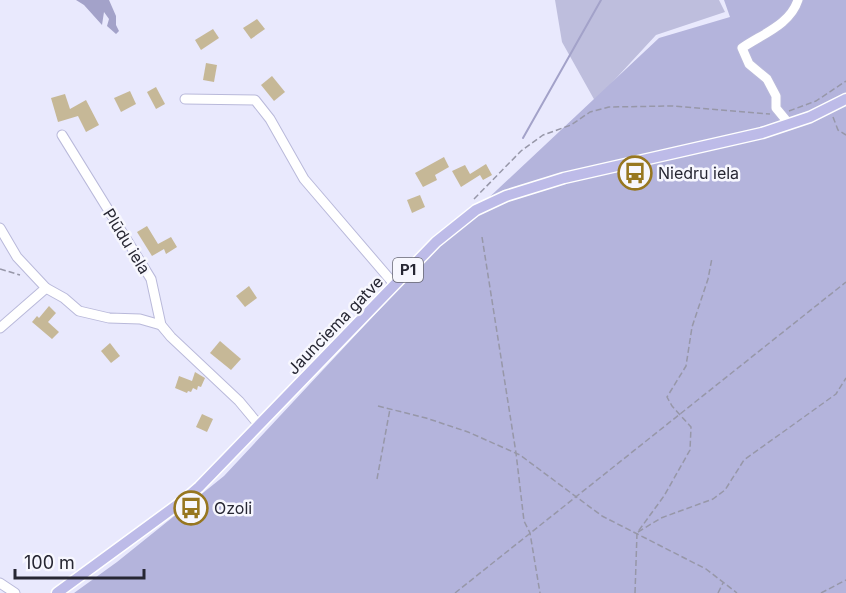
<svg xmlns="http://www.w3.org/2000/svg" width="846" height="593" viewBox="0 0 846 593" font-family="Inter,sans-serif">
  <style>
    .green { fill: #bebedd }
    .forest { fill: #b4b4dc }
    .water { fill: #a3a2c9 }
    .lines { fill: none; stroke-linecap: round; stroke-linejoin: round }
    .stream { stroke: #a3a2c9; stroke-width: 2 }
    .building { fill: #c6b897 }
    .minor-casing { stroke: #b9b9da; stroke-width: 11 }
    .major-casing { stroke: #fff; stroke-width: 13 }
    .path { stroke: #9797a8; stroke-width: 1.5; stroke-dasharray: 6 3; stroke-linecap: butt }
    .minor { stroke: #fff; stroke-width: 9 }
    .major { stroke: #bdbbe8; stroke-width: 10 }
    .labels { text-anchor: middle; stroke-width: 5; stroke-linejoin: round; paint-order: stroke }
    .shield { fill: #f7f7fe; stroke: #656570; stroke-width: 1.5 }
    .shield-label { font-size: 15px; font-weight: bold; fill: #272733 }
    .poi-label { font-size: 16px; fill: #272733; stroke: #f7f7fe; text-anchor: start }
    .street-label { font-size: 16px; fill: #272733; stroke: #f7f7fe }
  </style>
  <rect width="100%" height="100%" fill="#e9e9fd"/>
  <path class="green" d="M555,0H719L725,12L656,35L595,101L562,42Z"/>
  <path class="forest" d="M724,0H846V593H74L117,562L224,476L449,235L659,38L730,17Z"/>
  <path class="water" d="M76,0H109L116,16V25L119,31L116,34L107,26L109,19L104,12L102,25L84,5Z"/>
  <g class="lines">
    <path class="stream" d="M523,138L601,0"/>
  </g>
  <g class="building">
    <path d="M257,19L265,29L251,39L243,28Z"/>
    <path d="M213,29L219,38L201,50L195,40Z"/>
    <path d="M206,63L217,65L214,82L203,80Z"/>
    <path d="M272,76L285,92L274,101L261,85Z"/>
    <path d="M156,87L165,104L156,109L147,92Z"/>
    <path d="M130,91L136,104L121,112L114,98Z"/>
    <path d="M65,94L70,109L86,100L99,125L86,132L78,116L58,122L51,98Z"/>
    <path d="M444,157L449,167L435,175L437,180L423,187L415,173Z"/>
    <path d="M486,164L492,175L483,180L480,175L461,187L452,171L465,165L470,174Z"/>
    <path d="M420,195L425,207L412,213L407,200Z"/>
    <path d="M147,226L158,244L171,237L177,247L166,254L164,249L152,256L137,232Z"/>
    <path d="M249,286L257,298L245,307L236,296Z"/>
    <path d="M49,306L56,313L48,322L59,332L52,339L32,322L37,316L39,318Z"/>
    <path d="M220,341L241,359L231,370L210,353Z"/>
    <path d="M110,343L120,356L111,363L101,351Z"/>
    <path d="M195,372L205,378L201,387L198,386L197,390L193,388L191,392L188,391L187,393L175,388L179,376L192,381Z"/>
    <path d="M202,414L213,419L207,432L196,427Z"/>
  </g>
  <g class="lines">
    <defs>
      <g id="minor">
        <path d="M185,99L255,100L270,119L304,179L394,284"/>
        <path d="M790,125L776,108V96L767,79L749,64L742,48C762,34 790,25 798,0"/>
        <path d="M62,135L151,279L161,325L171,337L239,401L259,425"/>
        <path d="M0,228L17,257L46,288L64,298L79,311L109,318L140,319L161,325"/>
        <path d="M0,328L46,288"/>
        <path d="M0,583L15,593"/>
      </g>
      <path id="major" d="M57,593L184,500L199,487L436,242L476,210L506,196L564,178L762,133L810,117L846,99"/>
    </defs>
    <use href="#minor" class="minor-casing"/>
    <use href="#major" class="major-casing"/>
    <g class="path">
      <path d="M789,111L816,101L846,81"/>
      <path d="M833,117L838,130L846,135"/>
      <path d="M474,199L521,151L543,135L571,125L590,112L609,107L672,106L770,114"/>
      <path d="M482,237L516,453L524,521L530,533L540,593"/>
      <path d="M0,269L20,275"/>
      <path d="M378,406L426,418L468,432L520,455L602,516L706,569L737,593"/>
      <path d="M377,479L390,409"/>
      <path d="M638,532L661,518L713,499L725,490L744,460L836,394L846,378"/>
      <path d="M455,593L846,282"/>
      <path d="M635,593L637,533L664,496L690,450L691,427L672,406L667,397L686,366L692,327L708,279L712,258"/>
      <path d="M718,593L723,583"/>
      <path d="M821,593L846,580"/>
    </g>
    <use href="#minor" class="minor"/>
    <use href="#major" class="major"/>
  </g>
  <defs>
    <symbol id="bus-ring" viewBox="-11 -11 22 22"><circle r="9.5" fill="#f7f7fe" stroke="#977720" stroke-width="1.5"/><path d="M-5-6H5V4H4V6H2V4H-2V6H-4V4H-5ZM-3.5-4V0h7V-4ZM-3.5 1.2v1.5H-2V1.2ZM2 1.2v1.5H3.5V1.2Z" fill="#977720"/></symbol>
  </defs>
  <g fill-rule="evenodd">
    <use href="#bus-ring" x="616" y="154" width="38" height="38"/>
    <use href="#bus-ring" x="172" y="489" width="38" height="38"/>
  </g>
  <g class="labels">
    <rect class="shield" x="393" y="258" width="30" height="24" rx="4.5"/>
    <g class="shield-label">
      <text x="408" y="275">P1</text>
    </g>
    <g class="poi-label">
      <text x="658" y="179">Niedru iela</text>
      <text x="214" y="514">Ozoli</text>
    </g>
    <g class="street-label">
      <text transform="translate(127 241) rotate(58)" y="6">Plūdu iela</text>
      <text transform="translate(335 325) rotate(-46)" y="6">Jaunciema gatve</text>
    </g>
  </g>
  <path d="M15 569v9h129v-9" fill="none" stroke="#272733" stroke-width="3"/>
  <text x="24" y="569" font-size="18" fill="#272733" stroke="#f7f7fe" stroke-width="4.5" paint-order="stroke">100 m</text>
</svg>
